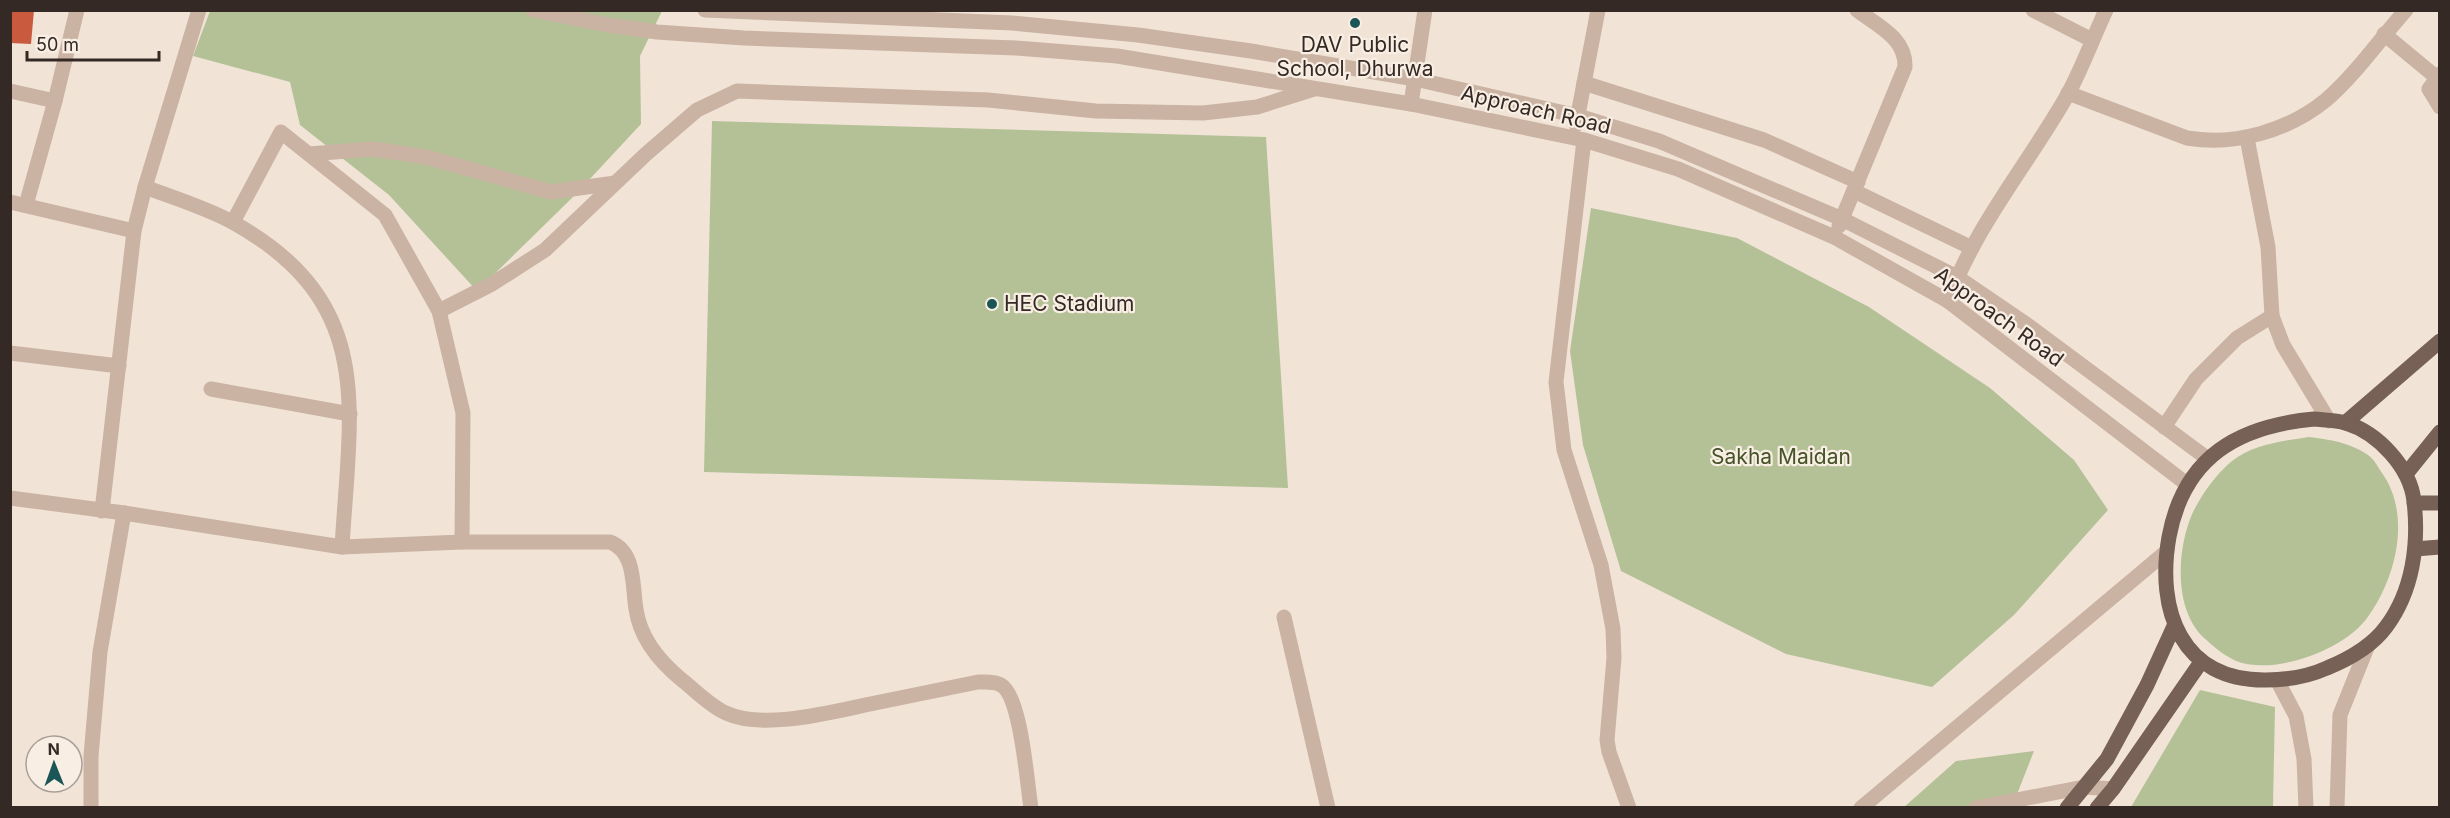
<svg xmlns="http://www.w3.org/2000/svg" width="2450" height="818" viewBox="0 0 2450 818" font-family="Inter,sans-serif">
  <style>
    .green { fill: #b4c197 }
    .building { fill: #c95a3d }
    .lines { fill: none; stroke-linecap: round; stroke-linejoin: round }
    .minor { stroke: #cab3a3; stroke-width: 15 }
    .major { stroke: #776056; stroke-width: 15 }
    .poi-dot { fill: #1a5557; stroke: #f9eee3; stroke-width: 2 }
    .labels { text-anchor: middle; stroke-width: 4.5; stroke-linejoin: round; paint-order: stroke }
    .poi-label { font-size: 21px; fill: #342925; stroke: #f9eee3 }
    .street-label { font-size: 21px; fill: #342925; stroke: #f9eee3 }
    .park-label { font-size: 21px; fill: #455328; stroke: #f9eee3 }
  </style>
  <rect width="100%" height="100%" fill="#f1e4d7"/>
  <g class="green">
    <path d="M210,11H662L640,56L641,124L575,195L477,291L389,195L300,125L290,82L193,56Z"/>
    <path d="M712,121L1266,137L1288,488L704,472Z"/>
    <path d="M1591,208L1737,238L1869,307L1990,388L2074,460L2108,510L2014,615L1932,687L1786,654L1621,571L1583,445L1570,351Z"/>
    <path d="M2309,437C2331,440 2349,442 2368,455C2374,459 2378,467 2382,473C2412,515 2396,579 2367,618C2344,650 2274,676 2236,661C2223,655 2213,646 2203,637C2173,608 2177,547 2193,512C2202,494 2216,474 2232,461C2253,444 2282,441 2309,437Z"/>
    <path d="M2200,690L2275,707L2273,807H2131Z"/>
    <path d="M2034,751L2012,807L1903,808L1956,761Z"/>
  </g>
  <path class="building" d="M10,10H34L31,44L10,43Z"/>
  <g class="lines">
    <g class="minor">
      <path d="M533,10L608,25L657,32L744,38L1016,48L1117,56L1411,104L1584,140L1678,169L1834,237L1948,301L2188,485"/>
      <path d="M705,10L1012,23L1138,35L1251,51L1415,79L1578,116L1659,141L1842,219L1957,277L2026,324L2208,459"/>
      <path d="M2033,10L2092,40"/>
      <path d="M2384,34L2436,77"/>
      <path d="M2440,74L2429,89L2440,107"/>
      <path d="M1584,83L1764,140L1858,182"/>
      <path d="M10,91L55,101"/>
      <path d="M2068,93L2187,138C2235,146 2288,131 2326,100C2356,74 2379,40 2406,10"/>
      <path d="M1411,104L1425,10"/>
      <path d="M1576,125L1598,10"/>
      <path d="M2247,138L2268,247L2272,316L2283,345L2329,421"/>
      <path d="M1584,140L1556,382L1564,450L1601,565L1613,629L1614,658L1607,740L1609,752L1629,808"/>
      <path d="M309,154L373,149L426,157L551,192L615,183"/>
      <path d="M145,187C174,198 207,208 234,223C377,303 350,408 342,547"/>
      <path d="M1854,191L1972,248"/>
      <path d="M10,202L134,231"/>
      <path d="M26,205L55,101L77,10"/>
      <path d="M233,222L281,132L385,215L439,311L463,413L462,542"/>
      <path d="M1839,226L1905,67C1906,38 1878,26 1857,10"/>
      <path d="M1948,301C1975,226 2029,163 2068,94C2082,68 2093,38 2106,10"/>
      <path d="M439,311L492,284L545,250L646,154L697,110L737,91L988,100L1096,111L1203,113L1257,107L1314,89"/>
      <path d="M10,353L119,366"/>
      <path d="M211,389L350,414"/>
      <path d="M2164,427L2196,379L2237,338L2272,316"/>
      <path d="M10,498L124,513L342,547L462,542H610C636,552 632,585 636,609C640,638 660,662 682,680C696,691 710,706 726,713C764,731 835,711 875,703C909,696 944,689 978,682C985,682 995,681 1001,685C1021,696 1027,783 1031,808"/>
      <path d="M102,511L134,231L145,187L199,10"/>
      <path d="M1284,617L1328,808"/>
      <path d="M2277,680L2296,716L2304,759L2306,808"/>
      <path d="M91,808V756L100,652L124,513"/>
      <path d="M1861,808L2166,552"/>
      <path d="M1976,808L2084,787L2113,789"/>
      <path d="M2337,808L2340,715L2368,645"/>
    </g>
    <g class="major">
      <path d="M2314,419C2324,420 2336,420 2346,423C2378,433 2410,467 2414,501C2419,544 2413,591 2386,627C2372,646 2349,659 2327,668C2307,677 2288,680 2266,680C2181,681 2156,610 2169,537C2184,456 2239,426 2314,419Z"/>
      <path d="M2345,423L2440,341"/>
      <path d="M2406,474L2440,432"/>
      <path d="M2414,503H2440"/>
      <path d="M2415,549L2440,547"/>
      <path d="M2067,808L2107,759L2147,685L2174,626"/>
      <path d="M2097,808L2113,789L2201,662"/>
    </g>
  </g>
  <g class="poi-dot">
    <circle cx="1355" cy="23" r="6"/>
    <circle cx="992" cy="304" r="6"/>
  </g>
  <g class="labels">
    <g class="poi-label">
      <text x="1355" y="52">DAV Public<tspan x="1355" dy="24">School, Dhurwa</tspan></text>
      <text x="1004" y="311" text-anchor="start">HEC Stadium</text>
    </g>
    <g class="street-label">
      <text transform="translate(1536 110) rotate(13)" y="7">Approach Road</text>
      <text transform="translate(1999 317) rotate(36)" y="7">Approach Road</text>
    </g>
    <g class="park-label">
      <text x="1781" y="464">Sakha Maidan</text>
    </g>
  </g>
  <rect width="2450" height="818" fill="none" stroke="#342925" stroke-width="24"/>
  <g transform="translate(54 764) rotate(359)"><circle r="28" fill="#f9eee3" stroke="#aa9f97" stroke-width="1.5"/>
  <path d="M0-4.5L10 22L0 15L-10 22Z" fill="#1a5557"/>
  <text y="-9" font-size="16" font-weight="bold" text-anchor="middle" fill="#342925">N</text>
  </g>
  <path d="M27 51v9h132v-9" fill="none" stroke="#342925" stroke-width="3"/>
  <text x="36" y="51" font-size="18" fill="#342925" stroke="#f9eee3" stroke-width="4.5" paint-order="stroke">50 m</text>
</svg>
